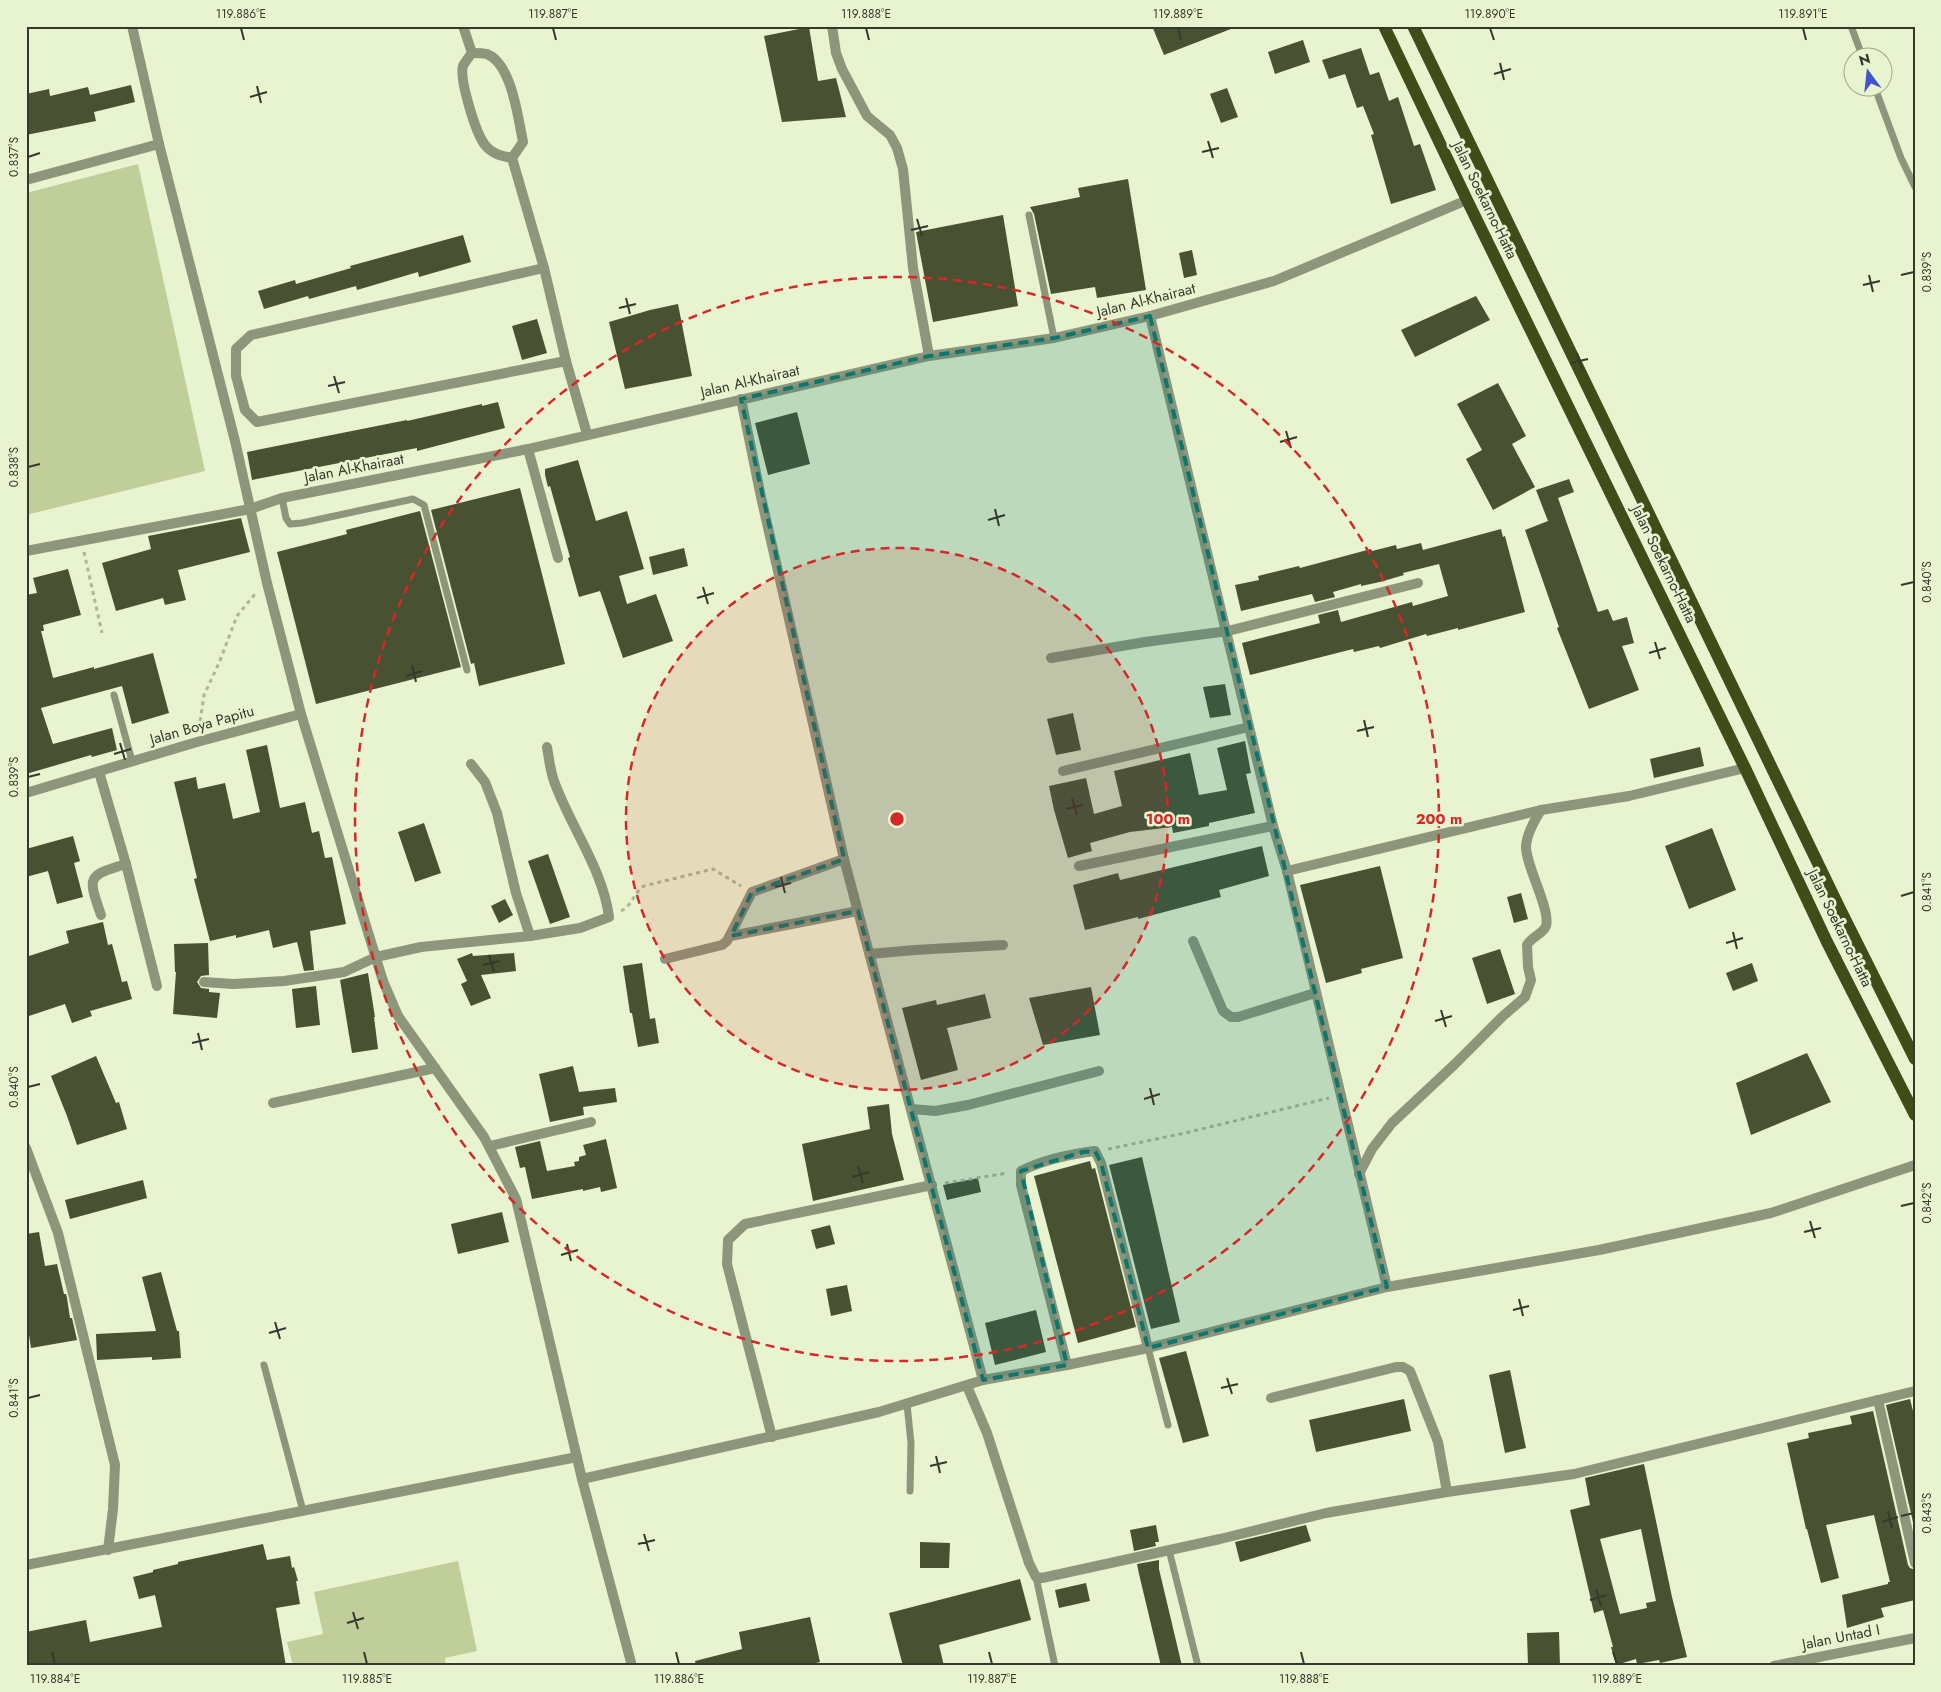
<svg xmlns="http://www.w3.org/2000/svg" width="1941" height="1692" viewBox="0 0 1941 1692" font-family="Jost,sans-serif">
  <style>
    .green { fill: #c0cf9a }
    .building { fill: #485132; fill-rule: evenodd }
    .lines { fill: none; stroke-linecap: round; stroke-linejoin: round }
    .path { stroke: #adb699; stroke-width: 3; stroke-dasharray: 4 4; stroke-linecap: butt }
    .lane { stroke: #8d957a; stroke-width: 7 }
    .street { stroke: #8d957a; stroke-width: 10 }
    .primary { stroke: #404d19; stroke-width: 12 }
    .marked { fill: #0f766e; fill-opacity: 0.2; stroke: #0f766e; stroke-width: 4; stroke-dasharray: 10 6; stroke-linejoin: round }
    .ticks { fill: none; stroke: #34392b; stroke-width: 2 }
    .ring { fill: none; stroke: #d62828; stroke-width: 2.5; stroke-dasharray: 9 6 }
    .labels { text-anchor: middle; stroke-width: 5; stroke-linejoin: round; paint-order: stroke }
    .street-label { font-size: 15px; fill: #34392b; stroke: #e8f3cf }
    .centre { fill: #d62828; stroke: #e8f3cf; stroke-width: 2.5 }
    .ring-label { font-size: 15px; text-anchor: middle; font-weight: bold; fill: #d62828; stroke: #e8f3cf; stroke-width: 5; stroke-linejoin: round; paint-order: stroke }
    .neatline { fill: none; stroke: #34392b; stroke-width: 2 }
    .ticks-label { font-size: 12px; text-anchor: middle; fill: #34392b }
  </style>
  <rect width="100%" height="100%" fill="#e8f3cf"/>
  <g class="green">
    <path d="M138,164L205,471L26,515V193Z"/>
    <path d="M458,1561L477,1651L445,1658L446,1666H293L287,1642L323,1634L314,1592Z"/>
  </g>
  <g class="building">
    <path d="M1152,26H1236V27L1164,55Z"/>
    <path d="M809,27L818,81L836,78L846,117L782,122L764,36Z"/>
    <path d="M1303,40L1310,62L1275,74L1268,52Z"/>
    <path d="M1361,48L1370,75L1379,72L1389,101L1398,97L1414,146L1420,144L1436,190L1391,204L1371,135L1374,134L1363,106L1357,108L1345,74L1329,79L1322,60Z"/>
    <path d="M131,85L135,102L94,112L96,121L26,135V94L49,89L50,96L88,87L90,95Z"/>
    <path d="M1227,88L1238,117L1221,123L1210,94Z"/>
    <path d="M1128,179L1146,290L1097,298L1095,287L1051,294L1034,214L1030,207L1080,197L1078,188Z"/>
    <path d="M1003,215L1018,306L933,322L916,232Z"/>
    <path d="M463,235L471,262L419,277L418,272L357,290L356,286L309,299L308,296L264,309L258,291L295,280L296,284L351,268L350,266Z"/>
    <path d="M1192,250L1197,275L1184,278L1179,253Z"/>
    <path d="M1476,296L1490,320L1415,357L1401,330Z"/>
    <path d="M678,304L692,376L625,389L609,322L650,310Z"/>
    <path d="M537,319L547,353L522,360L512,326Z"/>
    <path d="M1498,383L1526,436L1512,444L1535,487L1493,510L1466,459L1482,450L1457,404Z"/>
    <path d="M498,402L505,428L417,451V448L252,480L247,452L407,420V421L482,404V406Z"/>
    <path d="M797,412L810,464L768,475L755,423Z"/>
    <path d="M578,460L596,521L627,511L644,569L619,576L627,604L656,594L673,641L623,658L600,591L579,597L568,558L570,557L550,486L548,487L545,475V469Z"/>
    <path d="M1569,479L1574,492L1558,498L1598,612L1608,609L1613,621L1627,617L1634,643L1622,646L1639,690L1589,709L1557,628L1559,627L1525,530L1548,521L1536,490Z"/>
    <path d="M520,488L565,664L479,686L474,663L471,664L431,510Z"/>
    <path d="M420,511L461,667L316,704L277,552L347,534L346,530Z"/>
    <path d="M241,518L250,552L178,570L186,600L165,605L163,598L116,611L102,563L151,549L148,536Z"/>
    <path d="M1501,529L1503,537L1505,536L1525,612L1458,630V628L1427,636L1426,634L1380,648L1379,646L1354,652L1353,649L1250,675L1242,643L1320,623L1318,615L1338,610L1341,622L1412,602L1413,606L1448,596L1439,564L1403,573L1404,575L1380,582L1361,586V584L1333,592L1335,597L1315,602L1312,594L1241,611L1235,585L1259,580L1258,576L1299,566L1300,568L1371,549L1372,551L1396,545L1397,549L1421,543L1423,550Z"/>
    <path d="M684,548L688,566L653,575L649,557Z"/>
    <path d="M68,569L81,615L43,625L44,631H41L53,678L94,667V669L153,653L169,713L132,724L122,686L41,708L53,744L112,728L117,750L92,757L91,755L26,774V595L37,593L33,578Z"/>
    <path d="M1225,684L1231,715L1210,718L1203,687Z"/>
    <path d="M1073,713L1081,750L1056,755L1047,719Z"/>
    <path d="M1245,741L1251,773L1246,774L1255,813L1209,823V826L1173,833L1172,827L1130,832L1090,843L1092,851L1068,858L1054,810L1049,786L1086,778L1094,814L1122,806L1114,771L1190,753L1199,795L1227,790L1217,748Z"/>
    <path d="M267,745L280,808L305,802L312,833L319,831L325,858L332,857L346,924L310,931L314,970L304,971L297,942L273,948L269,930L236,938V935L210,941L194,879L197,878L174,782L196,777L198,789L225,783L233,819L260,812L246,750Z"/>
    <path d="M1700,747L1704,766L1654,778L1650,759Z"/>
    <path d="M424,823L441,873L415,882L398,832Z"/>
    <path d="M1712,828L1736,890L1689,909L1665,846Z"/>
    <path d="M73,836L80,861L74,863L83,897L57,904L48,871L26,877V849Z"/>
    <path d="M1262,846L1269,876L1219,890L1221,897L1138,919V917L1085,930L1073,885L1118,873L1120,880Z"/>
    <path d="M548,854L570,917L550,924L528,861Z"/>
    <path d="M1380,866L1403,958L1361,969L1362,973L1326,983L1300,885Z"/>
    <path d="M1521,893L1528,919L1514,923L1507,897Z"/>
    <path d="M505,899L513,915L499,923L491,906Z"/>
    <path d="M103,922L108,945L112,944L122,982L127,981L132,999L90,1011L92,1016L72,1023L65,1004L26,1017V957L69,943L66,931Z"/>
    <path d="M208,943L209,975L201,976L197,982L201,988L209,989V992L220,993L217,1018L173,1014L176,972H175L174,944Z"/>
    <path d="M1500,949L1515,994L1487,1004L1472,958Z"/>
    <path d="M472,953L473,956L514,953L516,971L481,975L491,998L471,1006L461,984L467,981L457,959Z"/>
    <path d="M642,963L650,1019L655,1018L659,1043L638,1047L632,1013H630L623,966Z"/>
    <path d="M1752,963L1758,981L1733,991L1726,973Z"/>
    <path d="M368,973L375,1017H374L378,1049L352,1053L340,980Z"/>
    <path d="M316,986L320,1025L296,1028L292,989Z"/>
    <path d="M1091,987L1100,1035L1043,1045L1029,998Z"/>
    <path d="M985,994L991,1018L947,1028L958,1070L921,1080L902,1008L936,1000L937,1005Z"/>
    <path d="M1807,1053L1831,1102L1751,1135L1736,1083Z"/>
    <path d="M96,1056L116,1103L119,1102L127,1129L77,1145L67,1116L51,1076Z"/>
    <path d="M573,1066L579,1092L615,1088L617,1102L583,1107L584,1115L550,1122L539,1074Z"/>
    <path d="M889,1104L892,1134L904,1180L813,1201L802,1144L870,1129L867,1107Z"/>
    <path d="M606,1139L617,1188L601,1192L600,1187L583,1191V1189L532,1199L525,1167L520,1168L515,1147L540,1141L547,1171L575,1166L574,1162L579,1161V1157L586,1155L583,1145Z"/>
    <path d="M1142,1157L1180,1322L1151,1329L1109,1165Z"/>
    <path d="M1090,1161L1092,1169L1095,1168L1136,1327L1078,1343L1034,1176Z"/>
    <path d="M978,1178L981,1192L947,1200L943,1185Z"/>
    <path d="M143,1180L147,1198L70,1219L65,1200Z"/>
    <path d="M502,1212L509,1242L458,1254L451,1224Z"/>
    <path d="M830,1225L835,1244L816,1249L811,1230Z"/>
    <path d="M39,1232L45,1266L57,1264L64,1294H66L67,1298L70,1318H72L77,1340L31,1348L26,1315V1234Z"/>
    <path d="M161,1272L177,1331H179L181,1358L152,1360V1357L97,1360L96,1334L156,1331L142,1277Z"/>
    <path d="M847,1285L852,1311L831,1316L826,1289Z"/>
    <path d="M1036,1310L1046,1352L995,1365L985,1323Z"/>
    <path d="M1186,1351L1209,1436L1183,1443L1159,1358Z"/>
    <path d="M1510,1370L1526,1448L1505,1453L1489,1375Z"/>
    <path d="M1404,1399L1411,1431L1316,1452L1309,1420Z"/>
    <path d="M1910,1399L1915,1419V1531L1886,1405Z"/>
    <path d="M1873,1411L1908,1565L1910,1568L1915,1570V1600L1881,1608L1884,1617L1847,1628L1842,1595L1888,1584V1582H1890L1874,1515L1826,1525L1839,1578L1821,1583L1807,1529H1806L1787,1443L1809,1438L1808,1433L1852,1424L1850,1416Z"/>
    <path d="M1644,1464L1672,1597L1687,1657L1660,1663L1659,1660L1637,1664L1636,1659L1616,1665L1611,1647H1613L1603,1610L1594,1613L1570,1510L1590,1505L1585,1478ZM1641,1529L1656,1601L1646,1603L1647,1608L1620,1614L1600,1539Z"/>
    <path d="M1156,1525L1159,1542H1155L1156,1546L1134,1551L1130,1530Z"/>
    <path d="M1306,1525L1311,1541L1240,1562L1235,1542Z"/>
    <path d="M920,1542L950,1543L949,1568H920Z"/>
    <path d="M263,1544L267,1560L290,1556L292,1568L294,1567L298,1581H296L300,1604L276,1608L286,1666H26V1632L86,1620L90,1642L162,1627L155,1595L139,1599L133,1577L153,1572V1570L178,1564V1562Z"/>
    <path d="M1159,1560V1569L1182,1666H1161L1139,1574L1137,1564Z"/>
    <path d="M1020,1579L1031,1620L939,1645L944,1666H903L889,1613Z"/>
    <path d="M1086,1583L1090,1601L1059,1608L1055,1590Z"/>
    <path d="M810,1617L820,1662L804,1666H696L695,1661L742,1649L739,1632Z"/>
    <path d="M1559,1632L1560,1666H1528L1527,1633Z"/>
  </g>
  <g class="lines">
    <g class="path">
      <path d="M84,552L102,633"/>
      <path d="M199,729L204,695L219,663L237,616L255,594"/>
      <path d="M621,911C634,904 632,894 644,886L713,869L741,886"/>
      <path d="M1108,1149L1185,1133L1329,1098"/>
      <path d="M945,1183L1008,1173"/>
    </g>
    <g class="lane">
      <path d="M1851,26L1863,58"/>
      <path d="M1875,88L1901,158L1915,187"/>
      <path d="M1029,215L1054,338"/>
      <path d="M282,498L286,518L290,524L302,523L413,499L424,505L467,670"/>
      <path d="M114,695L132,761"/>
      <path d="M1148,1348L1168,1425"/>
      <path d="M264,1365L303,1511"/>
      <path d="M907,1404L911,1443L910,1491"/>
      <path d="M1169,1550L1198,1666"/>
      <path d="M1036,1577L1055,1666"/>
    </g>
    <g class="street">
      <path d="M132,26L159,144L235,441L267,583L301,714L383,981L398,1016L484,1137L516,1199L582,1479L632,1666"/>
      <path d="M463,26L472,53C469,57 465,62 463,66C459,79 476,134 485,145C492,154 501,156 512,158L544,268L566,361L587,434"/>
      <path d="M832,26L836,53L842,69L867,116L890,135L897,148L903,169L913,268L929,356"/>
      <path d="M472,53C477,53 483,53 487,54C512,64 518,118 523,142L512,158"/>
      <path d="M26,180L159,144"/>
      <path d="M544,268L251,335L236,349V376L245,410L257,422L566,361"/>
      <path d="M1150,316L1273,826L1287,871L1387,1287"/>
      <path d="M741,399L761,497L844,859L983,1380"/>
      <path d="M528,449L558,558"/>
      <path d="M26,551L250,509L282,498L528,449L929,356L1054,338L1150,316L1274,281L1467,200"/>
      <path d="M1051,658L1145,642L1228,631L1418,583"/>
      <path d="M471,764L485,782L497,813L516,893L530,936"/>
      <path d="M1063,771L1249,727"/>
      <path d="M99,772L126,864L157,986"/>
      <path d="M26,793L197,742L301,714"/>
      <path d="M1079,866L1273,826"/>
      <path d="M1287,871L1541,810L1629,796L1745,768"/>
      <path d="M101,915C88,877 86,876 126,864"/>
      <path d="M731,936L858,911"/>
      <path d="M1193,941L1223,1011L1231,1017H1238L1315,993"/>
      <path d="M870,954L915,950L1003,945"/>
      <path d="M665,959L722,945L727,941L752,892L844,859"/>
      <path d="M204,982L233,984L284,981L344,972L376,957L421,947L530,936L580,928L609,917C603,869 570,826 554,781C550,770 549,758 547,747"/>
      <path d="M273,1103L435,1068"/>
      <path d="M912,1109L935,1111L968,1105L1099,1071"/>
      <path d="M490,1146L591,1122"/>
      <path d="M26,1148L58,1233L115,1465L113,1509L108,1550"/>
      <path d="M1359,1174L1372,1149L1392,1123L1455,1064L1503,1016L1525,997L1531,980L1528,967L1527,945C1531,937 1543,934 1546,926C1551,910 1525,864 1526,846C1527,833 1534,821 1541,810"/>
      <path d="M1067,1365L1021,1185V1171C1043,1160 1071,1154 1095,1151L1101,1163L1148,1348"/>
      <path d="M967,1386L987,1433L1029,1563L1036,1577L1042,1578L1220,1539L1326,1513L1447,1492L1574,1474L1915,1391"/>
      <path d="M1271,1398L1396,1367H1403L1410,1371L1438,1442L1447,1492"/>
      <path d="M1878,1400L1915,1563"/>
      <path d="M772,1437L727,1264L728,1240L745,1224L932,1185"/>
      <path d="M582,1479L879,1412L983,1380L1067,1365L1148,1348L1387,1287L1599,1250L1771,1213L1915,1165"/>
      <path d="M26,1565L577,1457"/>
      <path d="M1774,1666L1915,1638"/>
    </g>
    <g class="primary">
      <path d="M1384,26L1467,200L1745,768L1827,942L1915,1115"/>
      <path d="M1413,26L1840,909L1915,1059"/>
    </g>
  </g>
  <path class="marked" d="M1150,316L1387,1287L1148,1348L1101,1163L1095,1151L1083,1152L1021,1171L1067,1365L983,1380L858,911L731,936L752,892L844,859L741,399L929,356L1054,338Z"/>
  <path class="ticks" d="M241,28L244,40M553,28L556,40M866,28L869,40M1178,28L1181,40M1490,28L1494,40M1803,28L1806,40M1500,63L1504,80M1494,74L1511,69M257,86L261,103M250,97L267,92M1208,141L1213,158M1202,152L1219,148M28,157L40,153M917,219L922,236M911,230L928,226M1869,275L1873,292M1901,275L1914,272M1863,285L1880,281M626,298L630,314M619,308L636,304M1577,353L1582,370M1571,363L1588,359M334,376L339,393M328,386L345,382M1286,431L1291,448M1280,442L1297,437M28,467L40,464M995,509L999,526M988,520L1005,515M1901,585L1914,582M703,587L708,604M697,598L714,593M1655,642L1660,659M1649,653L1666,648M412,665L416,682M406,676L422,671M1364,720L1368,737M1357,731L1374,727M120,743L125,760M114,754L131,749M28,777L40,774M1072,798L1077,815M1066,809L1083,805M781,877L785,893M775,887L791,883M1901,896L1914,892M1733,932L1737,949M1726,943L1743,938M489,955L494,972M483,965L500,961M1441,1010L1446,1027M1435,1021L1452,1016M198,1033L202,1050M192,1043L209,1039M28,1087L40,1084M1150,1088L1154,1105M1144,1099L1160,1094M858,1166L863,1183M852,1177L869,1172M1901,1206L1914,1203M1810,1221L1815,1238M1804,1232L1821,1228M567,1244L571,1261M561,1255L578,1250M1519,1299L1523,1316M1513,1310L1529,1306M275,1322L280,1339M269,1333L286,1328M1227,1378L1232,1394M1221,1388L1238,1384M28,1398L40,1395M936,1456L940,1473M930,1466L947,1462M1888,1511L1892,1528M1901,1516L1914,1513M1882,1522L1898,1517M644,1534L649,1551M638,1544L655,1540M1596,1589L1601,1606M1590,1600L1607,1595M353,1612L358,1629M347,1623L364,1618M52,1652L55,1664M364,1652L367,1664M676,1652L679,1664M989,1652L992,1664M1301,1652L1304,1664M1613,1652L1617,1664"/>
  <circle cx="897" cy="819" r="271" fill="#d62828" fill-opacity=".12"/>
  <g class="ring">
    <circle cx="897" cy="819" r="271"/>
    <circle cx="897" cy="819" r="542"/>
  </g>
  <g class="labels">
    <g class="street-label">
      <text transform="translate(1485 200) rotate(64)" y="5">Jalan Soekarno-Hatta</text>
      <text transform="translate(1146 300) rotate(-14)" y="5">Jalan Al-Khairaat</text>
      <text transform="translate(750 381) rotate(-13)" y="5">Jalan Al-Khairaat</text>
      <text transform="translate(354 468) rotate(-11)" y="5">Jalan Al-Khairaat</text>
      <text transform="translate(1664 564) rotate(64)" y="5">Jalan Soekarno-Hatta</text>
      <text transform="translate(202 725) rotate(-16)" y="5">Jalan Boya Papitu</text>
      <text transform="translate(1840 928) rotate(64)" y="5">Jalan Soekarno-Hatta</text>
      <text transform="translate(1841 1637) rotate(-11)" y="5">Jalan Untad I</text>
    </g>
  </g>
  <circle cx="897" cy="819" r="8" class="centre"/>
  <g class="ring-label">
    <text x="1168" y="824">100 m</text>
    <text x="1439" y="824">200 m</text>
  </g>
  <rect width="1941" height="1692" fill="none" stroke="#e8f3cf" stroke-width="55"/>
  <g transform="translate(1868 72) rotate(345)"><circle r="24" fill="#e8f3cf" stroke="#a0a98d"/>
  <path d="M0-4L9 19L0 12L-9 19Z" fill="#4154c8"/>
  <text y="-8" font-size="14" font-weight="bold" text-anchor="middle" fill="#34392b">N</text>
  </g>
  <rect x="28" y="28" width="1886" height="1636" class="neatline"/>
  <g class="ticks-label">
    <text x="241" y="18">119.886°E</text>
    <text x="553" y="18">119.887°E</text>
    <text x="866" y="18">119.888°E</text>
    <text x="1178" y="18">119.889°E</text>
    <text x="1490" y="18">119.890°E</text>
    <text x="1803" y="18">119.891°E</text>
    <text transform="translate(14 157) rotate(-90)" y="4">0.837°S</text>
    <text transform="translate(1927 272) rotate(-90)" y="4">0.839°S</text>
    <text transform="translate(14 467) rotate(-90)" y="4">0.838°S</text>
    <text transform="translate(1927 582) rotate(-90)" y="4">0.840°S</text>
    <text transform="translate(14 777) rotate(-90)" y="4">0.839°S</text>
    <text transform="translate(1927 892) rotate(-90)" y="4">0.841°S</text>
    <text transform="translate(14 1087) rotate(-90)" y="4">0.840°S</text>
    <text transform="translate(1927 1203) rotate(-90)" y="4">0.842°S</text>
    <text transform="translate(14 1398) rotate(-90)" y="4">0.841°S</text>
    <text transform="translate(1927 1513) rotate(-90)" y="4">0.843°S</text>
    <text x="55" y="1683">119.884°E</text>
    <text x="367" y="1683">119.885°E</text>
    <text x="679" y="1683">119.886°E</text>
    <text x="992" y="1683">119.887°E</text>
    <text x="1304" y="1683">119.888°E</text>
    <text x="1617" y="1683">119.889°E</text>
  </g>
</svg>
